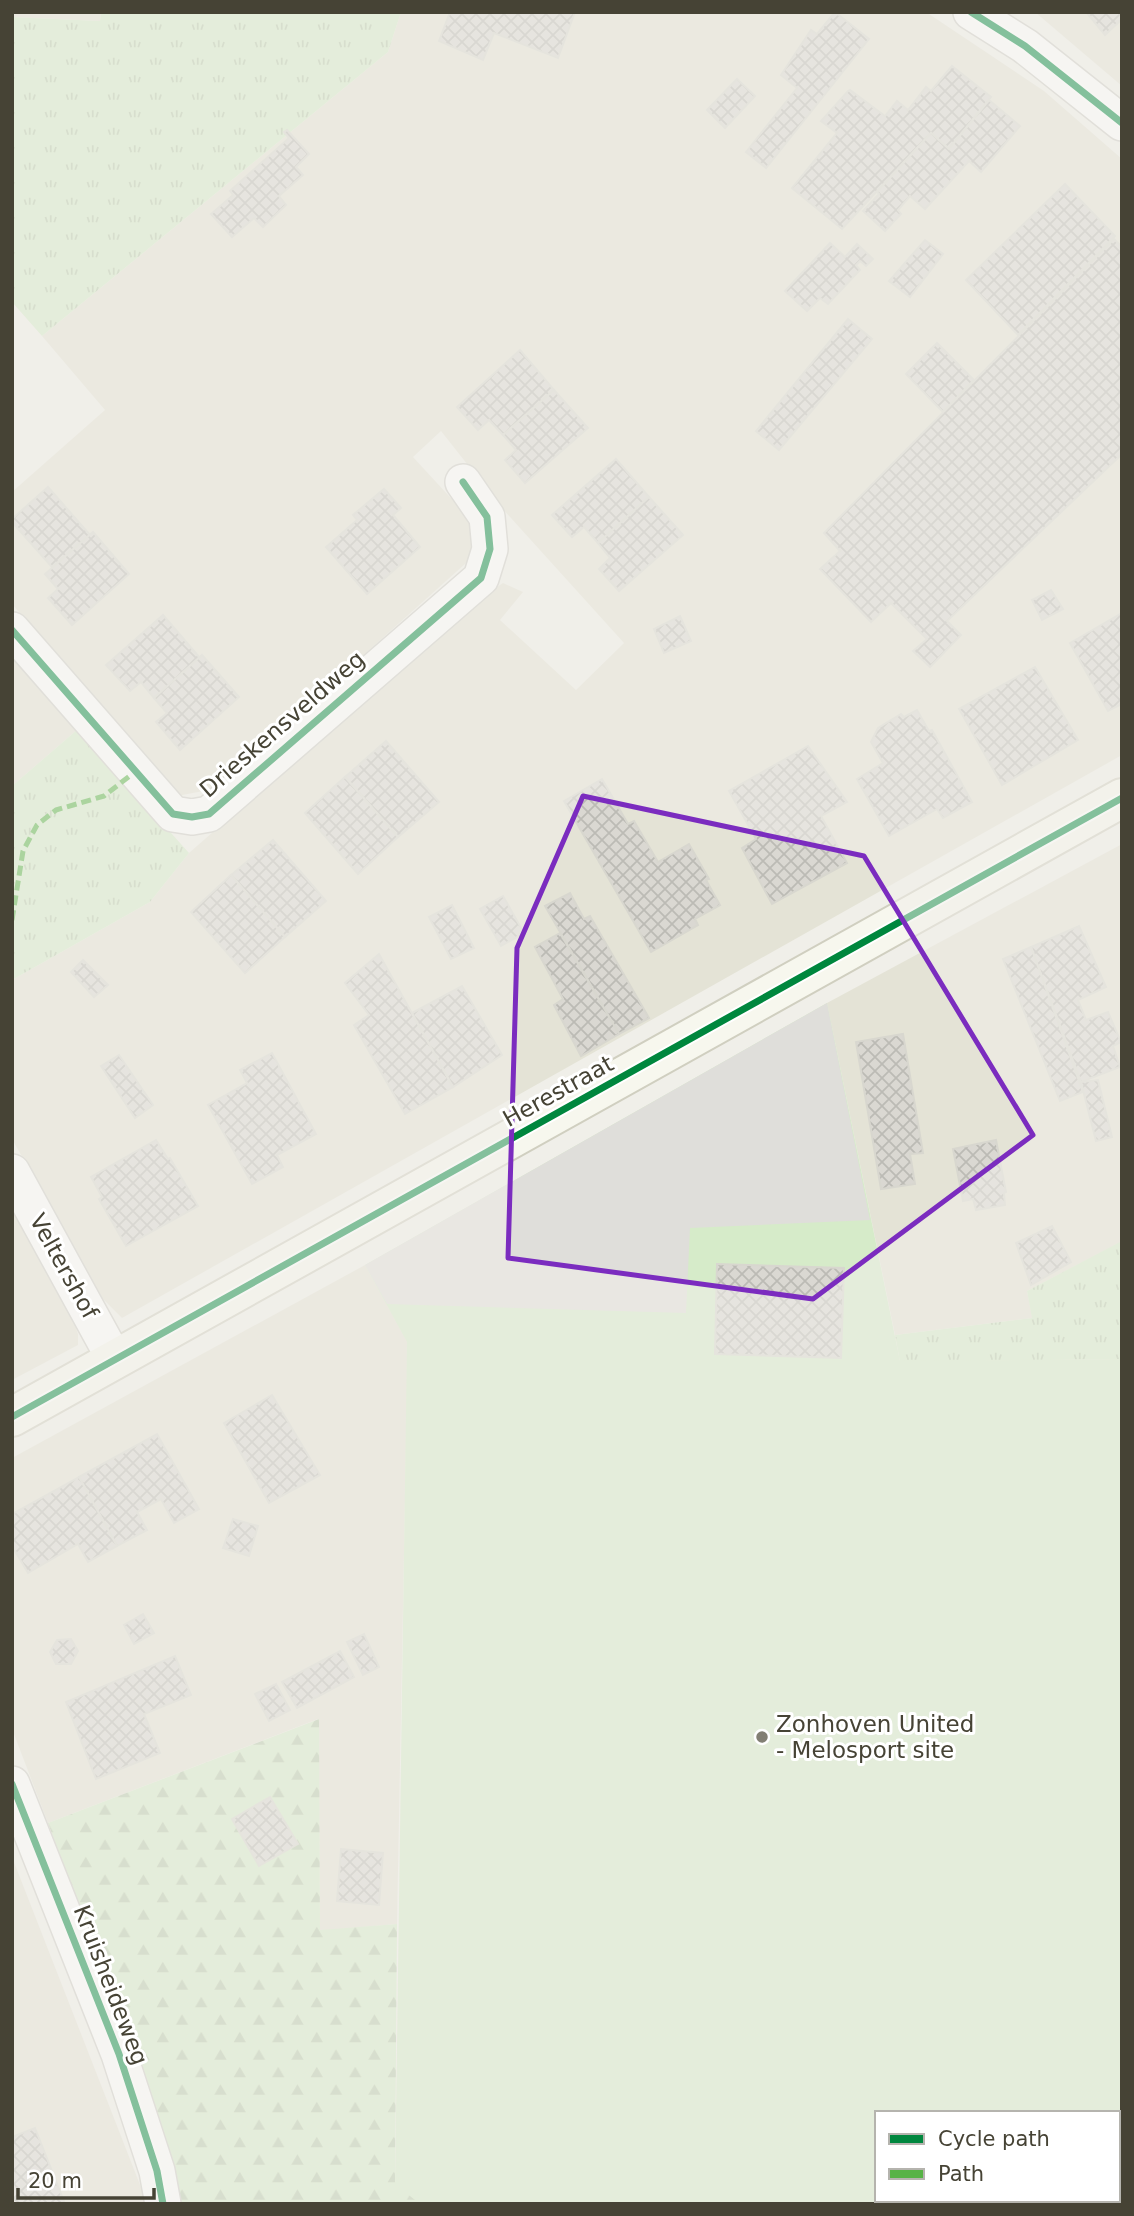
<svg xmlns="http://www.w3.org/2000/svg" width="1134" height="2216" viewBox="0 0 1134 2216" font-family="'DejaVu Sans',sans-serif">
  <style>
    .residential { fill: #e4e3d6 }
    .grass { fill: url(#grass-tufts) }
    .forest { fill: url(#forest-firs) }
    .pitch { fill: #d6ebc9; fill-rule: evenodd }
    .parking { fill: #dfdeda }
    .building { fill: url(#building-cross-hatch); stroke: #d8d7cf; stroke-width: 2 }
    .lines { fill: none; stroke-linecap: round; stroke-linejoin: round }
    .street-casing { stroke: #cecdc7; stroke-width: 38 }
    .secondary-casing { stroke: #d0cfc0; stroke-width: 42 }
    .street { stroke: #fdfdfc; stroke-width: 35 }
    .secondary { stroke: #f7f7ee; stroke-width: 38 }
    .quiet { stroke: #57b346; stroke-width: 5; stroke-dasharray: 10 5; stroke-linecap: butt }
    .cycleway-casing { stroke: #fff; stroke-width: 11 }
    .cycleway { stroke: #00873e; stroke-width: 7 }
    .marked { fill: none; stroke: #7b2cbf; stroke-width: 5; stroke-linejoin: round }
    .poi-dot { fill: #827f74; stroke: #fff; stroke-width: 2.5 }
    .labels { text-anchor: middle; stroke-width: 6; stroke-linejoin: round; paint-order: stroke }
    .street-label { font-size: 23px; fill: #464335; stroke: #fff }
    .poi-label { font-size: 23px; fill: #464335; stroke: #fff; text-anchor: start }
  </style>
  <defs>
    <pattern id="grass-tufts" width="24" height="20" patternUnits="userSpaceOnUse" patternTransform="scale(1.75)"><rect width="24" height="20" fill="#d6ebc9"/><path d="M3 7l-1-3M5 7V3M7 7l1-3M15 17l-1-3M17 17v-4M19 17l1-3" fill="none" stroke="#b9cbad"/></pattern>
    <pattern id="forest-firs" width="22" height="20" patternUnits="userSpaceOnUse" patternTransform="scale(1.75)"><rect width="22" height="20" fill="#d6ebc9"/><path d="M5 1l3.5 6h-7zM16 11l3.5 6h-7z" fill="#b9cbad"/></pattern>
    <pattern id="building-cross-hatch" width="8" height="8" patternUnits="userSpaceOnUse" patternTransform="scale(1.75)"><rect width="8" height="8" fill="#dad8d2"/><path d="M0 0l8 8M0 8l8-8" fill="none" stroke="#bcbbb5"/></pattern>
  </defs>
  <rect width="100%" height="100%" fill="#f0efe9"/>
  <g class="residential">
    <path d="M12,12H101L100,21L12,17Z"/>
    <path d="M401,12H926L1044,91L1122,159V755L122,1318L103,1299L12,1139V980L150,902L189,853L479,599L503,583L523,592L500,620L576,690L624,643L501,507L441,431L413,457L473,522L475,555L214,789L177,796L12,604V492L105,410L42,336L388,52Z"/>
    <path d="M1035,12H1122V86Z"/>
    <path d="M12,652L78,729L12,786Z"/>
    <path d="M1122,844V1242L1027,1291L1033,1318L895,1335L827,1003Z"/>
    <path d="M12,1211L74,1322L78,1334V1345L12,1380Z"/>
    <path d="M365,1265L408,1342L397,1924L320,1931L318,1719L48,1823L12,1729V1458Z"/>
    <path d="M12,1857L144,2195L145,2204H12Z"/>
  </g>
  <g class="grass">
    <path d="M101,12H401L388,52L42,336L12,302V17L100,21Z"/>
    <path d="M78,729L189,853L150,902L12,980V786Z"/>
    <path d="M1120,1242L1122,1359L900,1362L895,1335L1032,1318L1027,1291Z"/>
  </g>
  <path class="forest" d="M319,1719L320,1930L397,1924L395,2183L444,2204H179L170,2161L48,1823Z"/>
  <path class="pitch" d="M827,1003L900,1361L1122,1359V2204H420L395,2184L407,1342L365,1265ZM877,2113H1118V2200H877Z"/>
  <path class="parking" d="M827,1003L870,1220L690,1228L686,1313L387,1304L365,1265Z"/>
  <g class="building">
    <path d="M450,12H575L558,58L494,33L483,60L439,41Z"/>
    <path d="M835,12L869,39L766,168L746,152L797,88L781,75L811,30L817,34Z"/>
    <path d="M1086,12H1122V19L1105,35Z"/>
    <path d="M952,66L991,97L949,149L931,133L842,229L792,188L837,133L821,121L848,91L850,90L885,116L897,101L908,110L926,87L931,91Z"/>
    <path d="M737,79L755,96L725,128L707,110Z"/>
    <path d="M989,100L1020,126L981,172L969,161L925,209L910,196L898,210L901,214L885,231L863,211L879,194L877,192L931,133L949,149Z"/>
    <path d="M287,130L309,154L296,167L303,175L279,196L286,205L263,227L254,218L232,237L211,214L233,195L230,191L289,138L284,132Z"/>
    <path d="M1065,184L1115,236L1018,335L966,280Z"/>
    <path d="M1114,239L1122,247V454L947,621L961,635L930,667L913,651L927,639L891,603L871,622L820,569L840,551L824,533Z"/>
    <path d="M925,240L943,254L910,297L889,281Z"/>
    <path d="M830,243L845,257L857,244L873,259L866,266L860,261L856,265L860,270L828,304L820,298L807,311L785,291Z"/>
    <path d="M848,319L872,339L779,450L756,431Z"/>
    <path d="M937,343L974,380L943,412L906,374Z"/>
    <path d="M520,350L554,390L503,435L489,420L478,430L457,407Z"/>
    <path d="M554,390L588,428L525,483L505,460L516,450L503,435Z"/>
    <path d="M616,459L649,497L598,543L584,527L572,537L552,515Z"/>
    <path d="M48,487L90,535L52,567L12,522V519Z"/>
    <path d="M384,489L401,508L393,515L420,547L367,594L326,547L357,520L353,515Z"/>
    <path d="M649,497L683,535L619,591L599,569L610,558L598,543Z"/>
    <path d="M93,532L129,574L72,625L48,598L58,589L45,574Z"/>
    <path d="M1051,590L1063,609L1042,620L1032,600Z"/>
    <path d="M1122,613V704L1108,711L1070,643Z"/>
    <path d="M163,615L200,658L154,698L141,682L130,691L106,665Z"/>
    <path d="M680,616L691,641L664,653L654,629Z"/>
    <path d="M202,655L239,697L180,750L156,722L167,713L154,698Z"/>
    <path d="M1035,667L1078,740L1002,785L959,709Z"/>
    <path d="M917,710L929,731L932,730L972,802L943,818L937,809L889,836L857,779L883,763L871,742L878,728L901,714L904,717Z"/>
    <path d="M386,741L439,802L398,837L345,777Z"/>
    <path d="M808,746L847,802L821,816L847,863L772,904L742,848L756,839L729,791Z"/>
    <path d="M345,777L398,837L358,874L305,813Z"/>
    <path d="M602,779L628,824L634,821L658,862L689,844L709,879L706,880L720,905L695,919L698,925L651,952L564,801Z"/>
    <path d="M273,840L326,901L285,937L231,875Z"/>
    <path d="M231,875L285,937L245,973L191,912Z"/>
    <path d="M570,893L584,919L590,916L649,1018L619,1034L545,906Z"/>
    <path d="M503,896L524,933L501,946L480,909Z"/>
    <path d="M452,905L474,948L451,959L429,917Z"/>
    <path d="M1079,926L1106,987L1078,1000L1086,1020L1108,1012L1121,1042L1113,1046L1120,1067L1081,1082L1031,947Z"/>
    <path d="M560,933L619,1034L581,1056L554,1005L563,999L535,947Z"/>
    <path d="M1031,947L1083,1092L1060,1101L1003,959Z"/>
    <path d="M379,954L453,1087L405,1114L354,1025L369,1015L345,983Z"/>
    <path d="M83,960L108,985L94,997L71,972Z"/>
    <path d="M462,986L502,1055L453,1087L412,1013Z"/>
    <path d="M903,1034L923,1153L910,1154L915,1184L881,1189L856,1042Z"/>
    <path d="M272,1053L316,1134L277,1155L283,1167L252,1184L208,1105L247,1083L240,1070Z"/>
    <path d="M119,1055L153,1105L135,1118L101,1066Z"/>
    <path d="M1098,1080L1112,1137L1096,1141L1081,1082Z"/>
    <path d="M156,1140L168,1159L170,1158L198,1206L126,1246L99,1199L102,1197L91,1177Z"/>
    <path d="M996,1140L1006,1192L1004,1193L1005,1205L976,1210L973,1199L963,1201L953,1149Z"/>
    <path d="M1052,1226L1071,1262L1031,1285L1016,1243Z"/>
    <path d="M717,1264L844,1268L841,1358L715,1354Z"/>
    <path d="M272,1395L320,1475L269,1503L224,1423Z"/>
    <path d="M157,1434L199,1509L174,1523L161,1499L137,1512L147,1530L117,1546L79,1477Z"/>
    <path d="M79,1477L117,1546L88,1562L78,1544L28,1573L12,1546V1514Z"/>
    <path d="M233,1519L258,1526L249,1556L223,1548Z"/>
    <path d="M143,1614L154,1633L134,1644L124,1625Z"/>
    <path d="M364,1634L379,1667L363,1675L347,1642Z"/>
    <path d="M71,1639L78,1651L71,1664H56L50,1652L57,1640Z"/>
    <path d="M340,1651L354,1677L297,1708L282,1682Z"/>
    <path d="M175,1656L191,1695L144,1714L160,1753L96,1779L66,1702Z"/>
    <path d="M276,1684L290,1710L269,1721L255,1694Z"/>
    <path d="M270,1797L298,1844L259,1866L232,1819Z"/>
    <path d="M341,1849L383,1853L379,1905L337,1901Z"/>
    <path d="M35,2128L65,2204H12V2137Z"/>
  </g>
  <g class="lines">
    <defs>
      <g id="street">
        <path d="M971,12L1025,46L1122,123"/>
        <path d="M12,630L173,814L192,817L209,814L481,578L490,549L487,517L463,482"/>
        <path d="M12,1172L115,1360"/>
        <path d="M12,1784L119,2054L157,2171L163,2204"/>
      </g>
      <path id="secondary" d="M12,1417L1122,798"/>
    </defs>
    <use href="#street" class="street-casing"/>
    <use href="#secondary" class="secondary-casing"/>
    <use href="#street" class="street"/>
    <use href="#secondary" class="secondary"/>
    <path class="quiet" d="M12,920L23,851L37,825L56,810L104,796L136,771"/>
    <defs>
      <g id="cycleway">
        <path d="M971,12L1025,46L1122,123"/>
        <path d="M12,630L173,814L192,817L209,814L481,578L490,549L487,517L463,482"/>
        <path d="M12,1417L1122,798"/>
        <path d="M12,1784L119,2054L157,2171L163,2204"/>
      </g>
    </defs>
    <use href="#cycleway" class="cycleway-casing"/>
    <use href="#cycleway" class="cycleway"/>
  </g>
  <path d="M0 0H1134V2216H0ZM583,796L864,856L1033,1135L813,1299L508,1258L517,948Z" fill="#f0efe9" fill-opacity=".55" fill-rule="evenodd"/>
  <path class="marked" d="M583,796L864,856L1033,1135L813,1299L508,1258L517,948Z"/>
  <circle class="poi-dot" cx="762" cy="1737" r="7"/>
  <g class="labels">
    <g class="street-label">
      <text transform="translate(282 724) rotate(-41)" y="8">Drieskensveldweg</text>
      <text transform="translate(558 1091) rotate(-29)" y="8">Herestraat</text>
      <text transform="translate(64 1266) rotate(61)" y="8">Veltershof</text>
      <text transform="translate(111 1985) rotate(69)" y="8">Kruisheideweg</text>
    </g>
    <g class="poi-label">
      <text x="776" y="1732">Zonhoven United<tspan x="776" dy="26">- Melosport site</tspan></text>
    </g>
  </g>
  <rect width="1134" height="2216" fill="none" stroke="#464335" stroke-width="28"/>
  <rect x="875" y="2111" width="245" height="91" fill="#ffffff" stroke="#b5b4ae" stroke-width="2"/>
  <rect x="889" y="2134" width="35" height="10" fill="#00873e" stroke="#b5b4ae" stroke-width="2"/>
  <text x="938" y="2146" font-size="21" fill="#464335">Cycle path</text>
  <rect x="889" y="2169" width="35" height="10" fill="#57b346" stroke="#b5b4ae" stroke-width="2"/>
  <text x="938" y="2181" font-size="21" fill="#464335">Path</text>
  <path d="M18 2188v10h136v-10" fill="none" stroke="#464335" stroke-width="3.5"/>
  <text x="28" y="2188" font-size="21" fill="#464335" stroke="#ffffff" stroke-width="5" paint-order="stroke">20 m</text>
</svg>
